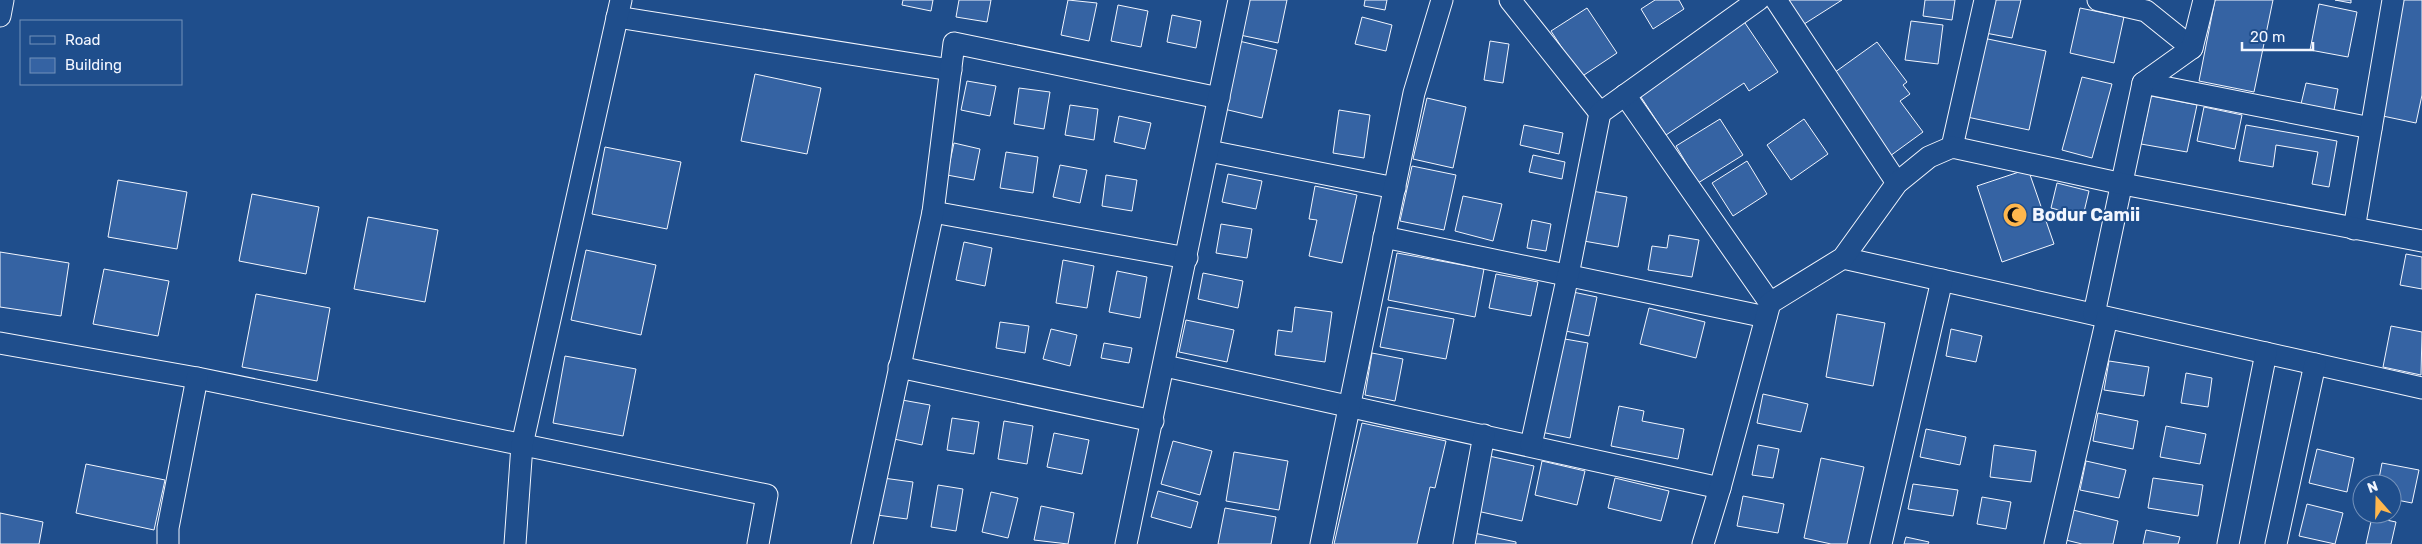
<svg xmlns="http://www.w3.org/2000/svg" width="2422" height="544" viewBox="0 0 2422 544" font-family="Rubik,sans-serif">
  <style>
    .building { fill: #3563a3; stroke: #f2f6ff }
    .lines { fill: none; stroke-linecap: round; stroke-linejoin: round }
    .minor-casing { stroke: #f2f6ff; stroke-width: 23 }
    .minor { stroke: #1f4e8c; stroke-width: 21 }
    .labels { text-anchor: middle; stroke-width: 4; stroke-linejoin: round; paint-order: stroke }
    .poi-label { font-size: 18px; font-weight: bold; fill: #f2f6ff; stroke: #1f4e8c; text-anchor: start }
  </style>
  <rect width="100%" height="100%" fill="#1f4e8c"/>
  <g class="building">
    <path d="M903,0H933L931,11L902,5Z"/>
    <path d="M959,0H991L987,22L956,17Z"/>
    <path d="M1068,0L1097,3L1089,41L1061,35Z"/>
    <path d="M1247,0H1287L1278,43L1240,35Z"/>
    <path d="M1365,0H1387L1385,10L1364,6Z"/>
    <path d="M1655,0H1679L1684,9L1653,29L1641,9Z"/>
    <path d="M1784,0H1842L1801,26Z"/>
    <path d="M1925,0H1955L1952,20L1923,16Z"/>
    <path d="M1987,0H2021L2012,38L1980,32Z"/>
    <path d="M2215,0H2273L2254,92L2199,81Z"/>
    <path d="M2335,0H2351V3Z"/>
    <path d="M2403,0H2422V95L2416,123L2378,115Z"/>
    <path d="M2319,4L2357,12L2348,57L2310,50Z"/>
    <path d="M1118,5L1148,11L1141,47L1111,41Z"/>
    <path d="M1587,8L1617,53L1581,77L1551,31Z"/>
    <path d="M2080,8L2124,17L2114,63L2070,53Z"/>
    <path d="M1172,15L1201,21L1196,48L1167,42Z"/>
    <path d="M1362,17L1392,25L1386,51L1355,44Z"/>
    <path d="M1741,17L1778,72L1749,91L1744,83L1666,135L1635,88Z"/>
    <path d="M1911,21L1943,25L1938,64L1905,60Z"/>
    <path d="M1983,38L2046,51L2029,130L1967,117Z"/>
    <path d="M1239,41L1277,50L1262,118L1224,109Z"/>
    <path d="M1490,41L1509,44L1503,83L1484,80Z"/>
    <path d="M1877,42L1907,82L1903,85L1910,94L1900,101L1923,132L1890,156L1831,75Z"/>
    <path d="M755,74L821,88L807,154L741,141Z"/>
    <path d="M2082,77L2112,84L2092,158L2062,150Z"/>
    <path d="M967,81L996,86L990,116L961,110Z"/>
    <path d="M2306,83L2338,89L2334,110L2301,104Z"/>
    <path d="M1019,88L1050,92L1044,129L1014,124Z"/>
    <path d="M2151,96L2197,105L2187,152L2141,144Z"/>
    <path d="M1427,98L1466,107L1453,168L1413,159Z"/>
    <path d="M1070,105L1098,109L1094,140L1065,135Z"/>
    <path d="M2204,107L2242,115L2235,149L2197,141Z"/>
    <path d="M1339,110L1370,115L1364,158L1333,153Z"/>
    <path d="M1119,116L1151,123L1145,149L1114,142Z"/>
    <path d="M1720,119L1743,155L1698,183L1676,146Z"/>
    <path d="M1804,119L1828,154L1791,180L1767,145Z"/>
    <path d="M1524,125L1563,133L1559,154L1520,145Z"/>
    <path d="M2246,125L2337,141L2329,187L2312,184L2318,152L2276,145L2273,167L2239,161Z"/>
    <path d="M954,143L980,149L974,180L947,175Z"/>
    <path d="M605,147L681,162L667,229L592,214Z"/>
    <path d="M1006,152L1038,157L1033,193L1000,188Z"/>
    <path d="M1533,155L1565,162L1562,179L1529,172Z"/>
    <path d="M1747,161L1767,194L1733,216L1712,183Z"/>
    <path d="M1060,165L1087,170L1080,203L1053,197Z"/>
    <path d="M1412,166L1456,175L1444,230L1400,221Z"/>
    <path d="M2028,169L2054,244L2002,262L1977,186Z"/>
    <path d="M1228,174L1262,181L1256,209L1222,202Z"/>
    <path d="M1106,175L1137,180L1132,211L1102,206Z"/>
    <path d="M118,180L187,192L177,249L108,237Z"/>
    <path d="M2057,183L2089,191L2083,216L2051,208Z"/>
    <path d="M1315,186L1357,195L1342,263L1309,256L1317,220L1309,219Z"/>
    <path d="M1586,190L1627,197L1618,247L1578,240Z"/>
    <path d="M252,194L319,207L306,274L239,261Z"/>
    <path d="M1463,196L1502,204L1493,241L1455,231Z"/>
    <path d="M368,217L438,230L425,302L354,289Z"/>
    <path d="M1532,220L1551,224L1546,251L1527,248Z"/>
    <path d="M1221,224L1252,229L1247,258L1216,253Z"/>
    <path d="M1669,235L1699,240L1692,277L1648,270L1652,246L1667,248Z"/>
    <path d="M964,242L992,248L985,286L956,280Z"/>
    <path d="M586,250L656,265L641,335L571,320Z"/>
    <path d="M0,252L69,263L61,316L0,307Z"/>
    <path d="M1397,253L1484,269L1475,317L1388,300Z"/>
    <path d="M2406,254L2422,257V289L2400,285Z"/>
    <path d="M1063,260L1094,266L1087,308L1056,303Z"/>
    <path d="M104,269L169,281L158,336L93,324Z"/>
    <path d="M1117,271L1147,277L1140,318L1109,312Z"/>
    <path d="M1203,273L1243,281L1238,308L1198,299Z"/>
    <path d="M1496,274L1538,282L1531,316L1489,308Z"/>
    <path d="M1568,291L1597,297L1589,336L1561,330Z"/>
    <path d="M256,294L330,308L317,381L242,367Z"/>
    <path d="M1295,307L1332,312L1325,362L1275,355L1278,330L1292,332Z"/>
    <path d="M1388,307L1454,319L1446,359L1380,347Z"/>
    <path d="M1649,308L1705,322L1696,358L1640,344Z"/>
    <path d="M1837,314L1885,323L1873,386L1826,377Z"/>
    <path d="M1186,320L1234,330L1227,362L1179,352Z"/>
    <path d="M1000,322L1029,326L1025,353L996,348Z"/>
    <path d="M2391,326L2422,332L2421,375L2383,367Z"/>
    <path d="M1051,329L1077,335L1070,366L1043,359Z"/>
    <path d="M1951,329L1982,336L1976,362L1946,356Z"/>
    <path d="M1559,338L1588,343L1570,438L1541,432Z"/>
    <path d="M1104,343L1132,348L1129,363L1101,358Z"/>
    <path d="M1372,353L1403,359L1395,401L1365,395Z"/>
    <path d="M565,356L636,369L623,436L553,423Z"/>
    <path d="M2109,361L2149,367L2144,396L2104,390Z"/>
    <path d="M2186,373L2212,378L2208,407L2181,403Z"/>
    <path d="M1763,394L1808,404L1801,432L1757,423Z"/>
    <path d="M902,400L930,405L922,445L894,439Z"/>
    <path d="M1619,406L1644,411L1642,421L1684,429L1678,459L1611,446Z"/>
    <path d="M2098,413L2138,421L2133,449L2093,441Z"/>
    <path d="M952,418L979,422L974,454L947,450Z"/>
    <path d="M1004,421L1033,426L1027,464L998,459Z"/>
    <path d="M1362,423L1446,441L1435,488L1430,487L1417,544H1334Z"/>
    <path d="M2166,426L2206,434L2200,464L2160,457Z"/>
    <path d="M1926,429L1966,437L1960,465L1920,457Z"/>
    <path d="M1054,433L1089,440L1082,474L1047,467Z"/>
    <path d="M1173,441L1212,451L1200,495L1161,484Z"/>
    <path d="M1758,445L1779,449L1773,478L1752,475Z"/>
    <path d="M1994,445L2036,451L2031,482L1990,477Z"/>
    <path d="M2317,449L2354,458L2347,492L2309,483Z"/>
    <path d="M1234,452L1288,461L1279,510L1226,501Z"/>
    <path d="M1489,456L1534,466L1522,521L1477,511Z"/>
    <path d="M1821,458L1864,467L1847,544H1831L1804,538Z"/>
    <path d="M1542,461L1585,471L1577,505L1535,495Z"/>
    <path d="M2086,461L2126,470L2119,498L2080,490Z"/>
    <path d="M2382,463L2419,470L2412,503L2392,499V484H2378Z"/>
    <path d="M86,464L165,480L154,530L76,513Z"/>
    <path d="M883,478L913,482L907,519L877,515Z"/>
    <path d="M1615,478L1669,491L1661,521L1608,508Z"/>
    <path d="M2153,478L2203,485L2198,516L2148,508Z"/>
    <path d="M1913,484L1958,490L1953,516L1908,509Z"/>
    <path d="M938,485L963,489L956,531L931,527Z"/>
    <path d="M1158,491L1198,502L1191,528L1151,517Z"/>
    <path d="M991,492L1018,498L1008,538L982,532Z"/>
    <path d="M1743,496L1784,504L1778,533L1737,526Z"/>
    <path d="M1982,497L2011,502L2006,529L1977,524Z"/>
    <path d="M2307,504L2343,513L2335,544L2299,536Z"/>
    <path d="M1041,506L1074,513L1068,544L1034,540Z"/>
    <path d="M1225,508L1276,517L1271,544H1218Z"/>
    <path d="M2073,510L2118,521L2113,544H2082L2066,540Z"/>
    <path d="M0,513L43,522L39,544H0Z"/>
    <path d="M2372,517L2396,522L2391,544H2366Z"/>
    <path d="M2146,530L2180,537L2178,544H2143Z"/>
    <path d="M1474,533L1516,542V544H1472Z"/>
    <path d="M1906,537L1929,542L1928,544H1904Z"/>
  </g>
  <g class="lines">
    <defs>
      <g id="minor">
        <path d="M1510,0L1600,113"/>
        <path d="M1776,0L1897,183"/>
        <path d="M2098,0L2146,11L2192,48"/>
        <path d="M0,16L3,0"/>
        <path d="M617,17L951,70"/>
        <path d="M2143,83L2371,128"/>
        <path d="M1625,95L1770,303"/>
        <path d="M1952,147L1985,0"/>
        <path d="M1209,151L1395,188"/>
        <path d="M933,212L1187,258"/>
        <path d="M2354,229L2393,0"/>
        <path d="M1384,237L1766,317"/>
        <path d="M1843,258L2422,388"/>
        <path d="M2094,314L2143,83L2192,48L2204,0"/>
        <path d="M0,343L197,378L767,495L758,544"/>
        <path d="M1165,366L1720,488"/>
        <path d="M899,367L1153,421"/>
        <path d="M1531,445L1568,275L1600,113L1758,0"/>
        <path d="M168,544V528L197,378"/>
        <path d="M515,544L522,445L621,0"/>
        <path d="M862,544L933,212L954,43L1219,98"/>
        <path d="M1126,544L1239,0"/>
        <path d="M1321,544L1414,93L1442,0"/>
        <path d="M1464,544L1484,435"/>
        <path d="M1703,544L1720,488L1770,303L1843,258L1897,183L1929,157L1952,147L2123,184L2422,241"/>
        <path d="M1881,544L1942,280"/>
        <path d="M2055,544L2107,318"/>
        <path d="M2228,544L2266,353"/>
        <path d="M2276,544L2315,364"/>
      </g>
    </defs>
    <use href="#minor" class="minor-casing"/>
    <use href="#minor" class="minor"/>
  </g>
  <defs>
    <symbol id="mosque-disc" viewBox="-11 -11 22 22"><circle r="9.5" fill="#ffb74d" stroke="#1f4e8c"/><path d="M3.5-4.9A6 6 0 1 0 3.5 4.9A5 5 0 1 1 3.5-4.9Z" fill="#111"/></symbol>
  </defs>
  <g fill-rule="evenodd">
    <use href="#mosque-disc" x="2001" y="201" width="28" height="28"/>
  </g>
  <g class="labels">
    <g class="poi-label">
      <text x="2032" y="221">Bodur Camii</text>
    </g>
  </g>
  <rect x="20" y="20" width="162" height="65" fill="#1f4e8c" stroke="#7391ba"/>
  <rect x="30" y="36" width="25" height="8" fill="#1f4e8c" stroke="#7391ba"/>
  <text x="65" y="45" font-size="15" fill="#f2f6ff">Road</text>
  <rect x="30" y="58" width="25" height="15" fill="#3563a3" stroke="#7391ba"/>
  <text x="65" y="70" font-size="15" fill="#f2f6ff">Building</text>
  <g transform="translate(2377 499) rotate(340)"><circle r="24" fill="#1f4e8c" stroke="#7391ba"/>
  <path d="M0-4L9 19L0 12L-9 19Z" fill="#ffb74d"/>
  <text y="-8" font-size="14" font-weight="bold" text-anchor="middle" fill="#f2f6ff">N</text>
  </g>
  <path d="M2242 42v8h71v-8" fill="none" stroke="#f2f6ff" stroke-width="2.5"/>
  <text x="2250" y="42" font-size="15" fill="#f2f6ff" stroke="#1f4e8c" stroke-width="4" paint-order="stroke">20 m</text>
</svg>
